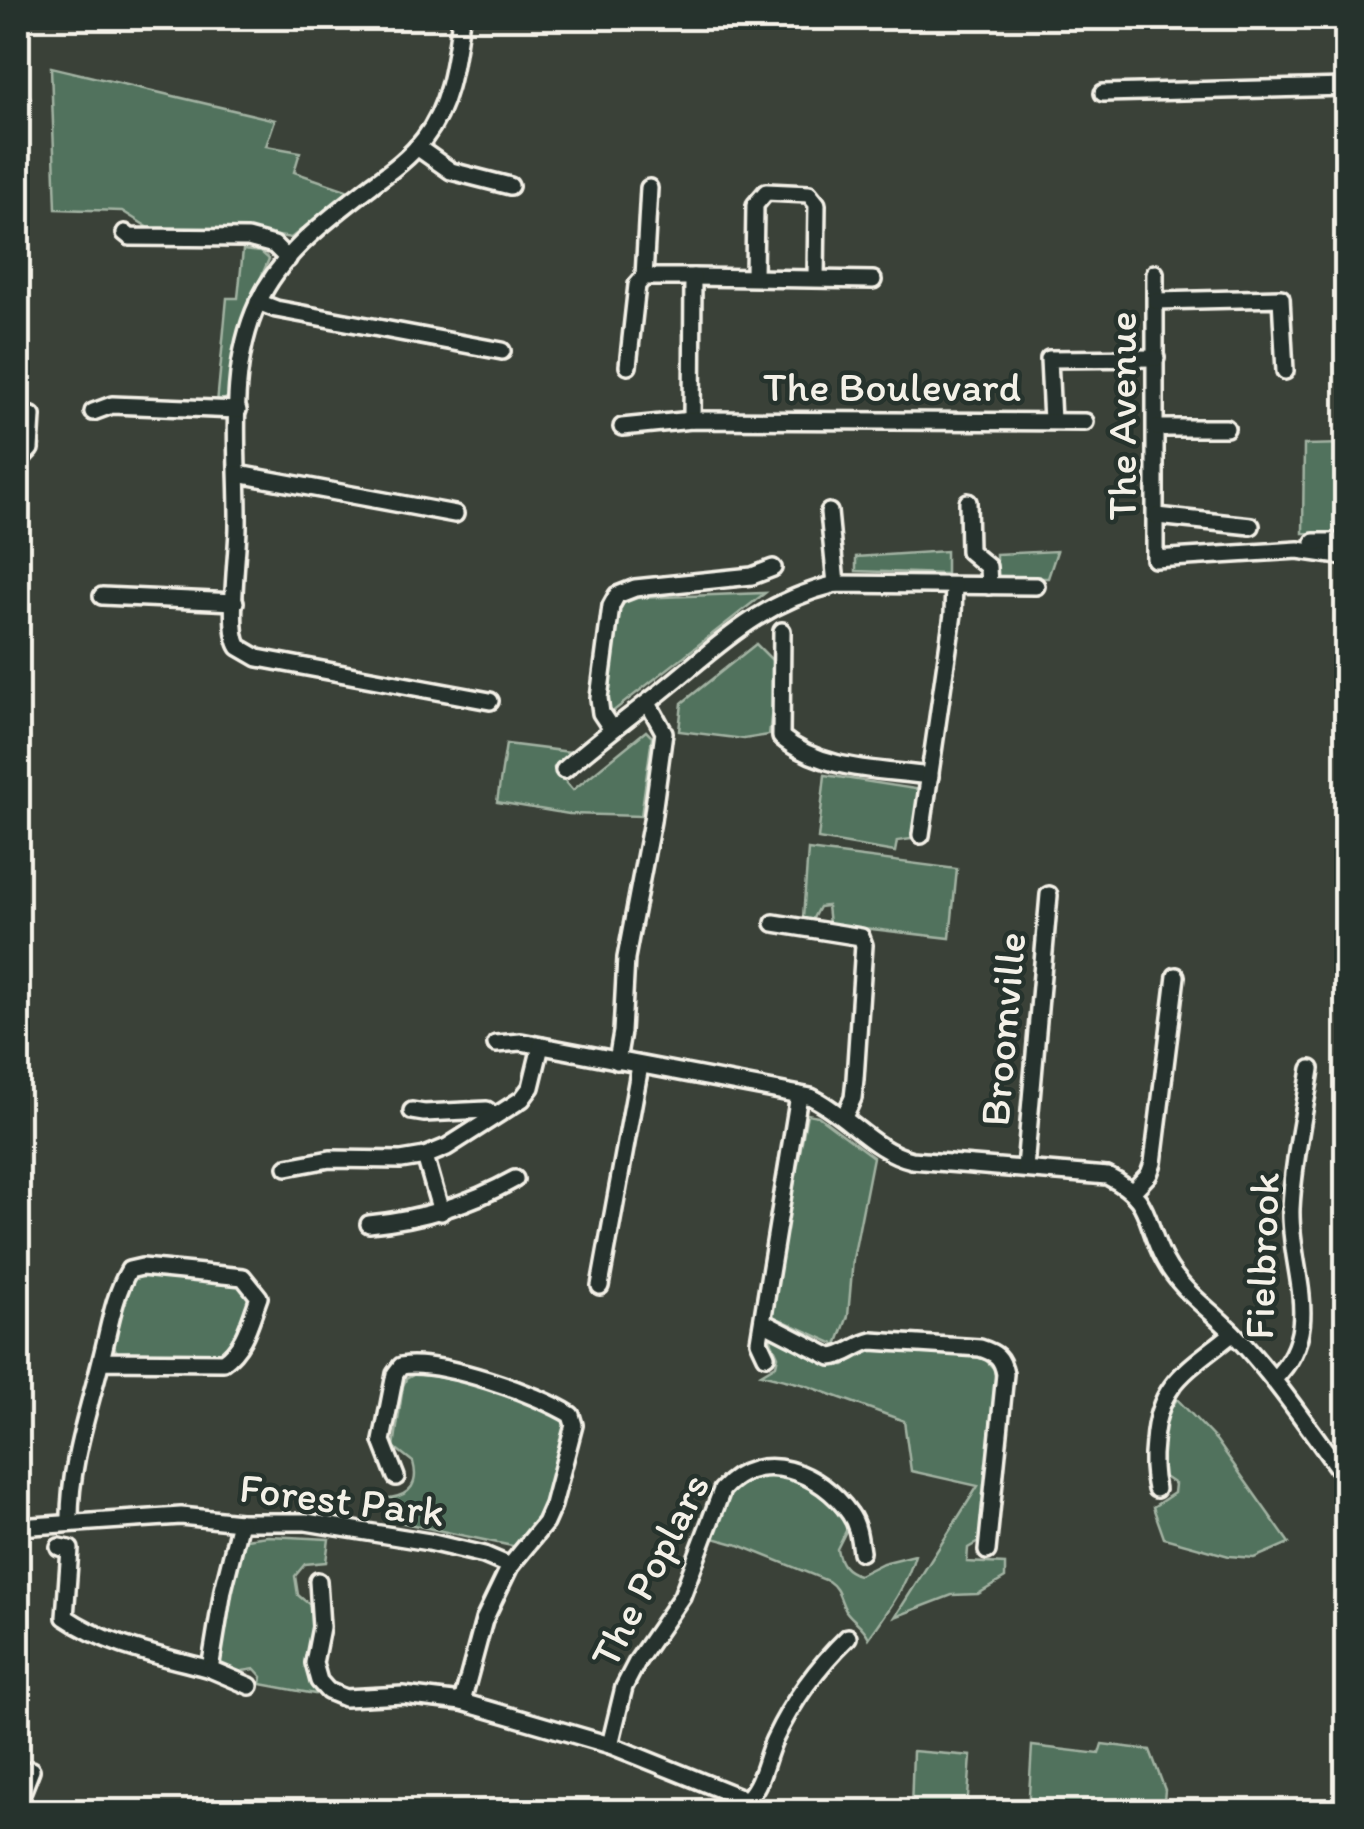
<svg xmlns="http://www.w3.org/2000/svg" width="1364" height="1829" viewBox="0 0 1364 1829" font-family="Itim,sans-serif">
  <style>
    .green { fill: #51725d; stroke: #a2b2a2; stroke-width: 2.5 }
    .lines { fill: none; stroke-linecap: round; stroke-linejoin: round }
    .street-casing { stroke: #f4f1e8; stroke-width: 22 }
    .street { stroke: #26332d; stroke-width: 15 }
    .labels { text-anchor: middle; stroke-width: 9; stroke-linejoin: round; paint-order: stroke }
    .street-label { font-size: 42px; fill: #f4f1e8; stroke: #26332d }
  </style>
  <rect width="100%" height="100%" fill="#3a4138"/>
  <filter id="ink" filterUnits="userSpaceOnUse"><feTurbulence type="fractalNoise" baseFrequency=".01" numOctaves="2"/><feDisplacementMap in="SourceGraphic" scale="20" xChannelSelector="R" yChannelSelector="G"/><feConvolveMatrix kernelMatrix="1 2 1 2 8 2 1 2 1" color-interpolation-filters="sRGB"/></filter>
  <g filter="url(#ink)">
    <g class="green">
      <path d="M51,67L275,120L266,146L300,152L294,172L349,191L291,238L233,229L154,231L122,211L56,209Z"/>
      <path d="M243,250L261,252L269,259L240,325L228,397L217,404L227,298H238Z"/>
      <path d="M1346,444V534L1303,533L1304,445Z"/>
      <path d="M946,551V574L856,571V557Z"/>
      <path d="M1057,551L1048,578H996V554Z"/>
      <path d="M765,593L611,713L606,697L618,611L624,603L637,598Z"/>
      <path d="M756,644L777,665L769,735L744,739L679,731L682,703Z"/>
      <path d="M646,731L652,737L641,816L569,814L497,802L506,744L570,752L554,768L573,790Z"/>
      <path d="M825,775L922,790L916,831L911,839L897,841L895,852L818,839Z"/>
      <path d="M808,850L957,869L950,938L829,924L827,906L819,907L812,920L803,918Z"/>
      <path d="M807,1114L818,1116L873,1157L853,1259L848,1316L837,1345L770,1315Z"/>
      <path d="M144,1272L236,1283L248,1292C249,1313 239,1343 220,1354L118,1353L111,1343C117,1320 119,1281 144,1272Z"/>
      <path d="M769,1336L833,1365H844L872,1348L981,1355L994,1369L996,1381L983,1525L980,1541L968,1548L967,1562L1005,1564V1578L978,1594L952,1595L895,1617L978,1486L911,1471L904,1421L805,1385L761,1374L776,1365L778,1356Z"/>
      <path d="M417,1373L483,1386L566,1417C566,1466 546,1510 517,1547L390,1520L394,1502L390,1498C411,1495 419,1483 413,1462L394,1447L403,1386L406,1379Z"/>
      <path d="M1177,1399L1217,1441L1289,1543L1254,1558L1229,1556L1164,1538L1153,1507L1174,1493L1175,1484L1160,1474L1163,1421Z"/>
      <path d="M787,1474C810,1485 838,1500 850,1523L837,1549C840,1564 845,1571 859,1575L883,1563L915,1555C906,1587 888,1611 869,1638C863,1625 853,1621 846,1611C839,1599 840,1589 828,1581L739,1545L713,1538C729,1488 730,1475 787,1474Z"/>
      <path d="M268,1536L329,1539L326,1562L305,1564L295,1576L298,1595C302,1599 307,1602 311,1606C323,1623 296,1654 317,1689L315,1694L261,1684L262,1677L255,1669L236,1672L219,1663L240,1549L246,1539Z"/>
      <path d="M1102,1744L1150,1750L1165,1790L1163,1811H1028L1032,1746L1099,1754Z"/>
      <path d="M913,1751L971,1756L967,1811H911Z"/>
    </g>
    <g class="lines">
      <defs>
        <g id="street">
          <path d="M461,18C455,60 451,104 424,139C410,157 391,171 373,184C331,217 281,252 258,303C226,371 239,455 238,527C238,553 227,630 239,647L258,658L490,701"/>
          <path d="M1103,93L1346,87"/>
          <path d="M18,99L21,100"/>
          <path d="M417,147L451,171L510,186"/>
          <path d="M125,233L130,237L248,238L274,245L288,259"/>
          <path d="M1155,273V559L1298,550L1346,557"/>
          <path d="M644,277L649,188"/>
          <path d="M693,277L873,280"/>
          <path d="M754,277L755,205L766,192L809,194L817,204L816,278"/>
          <path d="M1156,301L1281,298L1285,371"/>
          <path d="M258,302L276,309L502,351"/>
          <path d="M628,366L637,285L644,277H693L692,420"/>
          <path d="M93,412L112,405L238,410"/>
          <path d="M1052,421L1049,359L1156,358"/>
          <path d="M622,427L692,420L1085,422"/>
          <path d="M1157,428H1226"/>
          <path d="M18,462L30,449L32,416"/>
          <path d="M238,474L455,514"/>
          <path d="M968,502L969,551L988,567L989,586"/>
          <path d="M829,512L836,584"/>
          <path d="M1157,516L1251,526"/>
          <path d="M1314,542H1346L1344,556"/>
          <path d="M102,596L235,602"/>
          <path d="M782,631L781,737C822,771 878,769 930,776"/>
          <path d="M611,728L601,713L599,698L611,606L617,595L635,588L752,576L773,568"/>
          <path d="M564,770C591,746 619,725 648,702C713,652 753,604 836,584L1036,586"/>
          <path d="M921,835L953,614L954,586"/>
          <path d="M774,923L861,937L864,945L855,1079L853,1098L844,1117"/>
          <path d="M496,1044L521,1042L811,1097C847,1114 873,1151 912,1160L1107,1176C1154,1199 1143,1221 1165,1261C1181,1291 1211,1310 1234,1334C1273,1375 1305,1422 1338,1468L1346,1475"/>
          <path d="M617,1061L622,1032L626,958L652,821L664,732L648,703"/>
          <path d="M412,1111L424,1113L487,1110L494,1116"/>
          <path d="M425,1156L441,1212"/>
          <path d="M287,1167L330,1159L401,1160L425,1156L447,1147L522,1099L531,1087L541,1046"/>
          <path d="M1025,1168L1049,895"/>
          <path d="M1133,1191L1149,1174L1153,1163L1176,976"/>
          <path d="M369,1224C422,1219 468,1205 515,1179"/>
          <path d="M600,1286L640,1066"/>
          <path d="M763,1322L831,1357C847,1356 857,1344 872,1341L980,1348C996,1353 1002,1357 1005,1374L987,1551"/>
          <path d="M766,1356L759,1341L799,1095"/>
          <path d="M1274,1379C1326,1329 1289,1270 1291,1209C1293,1163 1304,1115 1311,1069"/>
          <path d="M396,1477L382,1441L395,1374L401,1366C439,1359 538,1394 571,1415L574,1425L553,1505L545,1523L510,1566L484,1620L462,1702"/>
          <path d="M1156,1489C1152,1472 1152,1459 1154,1442C1158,1381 1190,1369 1233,1333"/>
          <path d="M70,1522C69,1467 88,1413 101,1360C109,1330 113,1297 129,1270L142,1267L243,1277L259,1297C250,1321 245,1347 223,1362L101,1361"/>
          <path d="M18,1527L181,1516L240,1522H306L429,1542L484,1555L510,1566"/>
          <path d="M59,1547L70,1549L65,1617C107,1646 161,1656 210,1669L223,1590L240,1522"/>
          <path d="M318,1581L321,1627L314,1663L319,1681L328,1691L345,1698L403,1695L462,1702L610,1745L742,1798H748C763,1782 765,1759 774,1740C792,1702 818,1666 848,1637"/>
          <path d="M210,1669L250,1686"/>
          <path d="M610,1745L624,1687L638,1660L682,1596L722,1490C760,1447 821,1472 850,1514C858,1525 859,1539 861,1552"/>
          <path d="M18,1803L31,1770"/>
        </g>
      </defs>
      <use href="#street" class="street-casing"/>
      <use href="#street" class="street"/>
    </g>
  </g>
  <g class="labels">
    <g class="street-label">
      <text x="892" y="401">The Boulevard</text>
      <text transform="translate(1121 416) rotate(-90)" y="15">The Avenue</text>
      <text transform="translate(1002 1029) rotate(-85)" y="15">Broomville</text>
      <text transform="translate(1261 1256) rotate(-88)" y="15">Fielbrook</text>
      <text transform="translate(342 1499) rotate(7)" y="15">Forest Park</text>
      <text transform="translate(649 1570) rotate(-63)" y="15">The Poplars</text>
    </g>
  </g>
  <rect width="1364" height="1829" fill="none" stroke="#26332d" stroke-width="60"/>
  <rect x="30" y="30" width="1304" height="1769" fill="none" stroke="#f4f1e8" stroke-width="4" filter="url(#ink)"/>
</svg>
